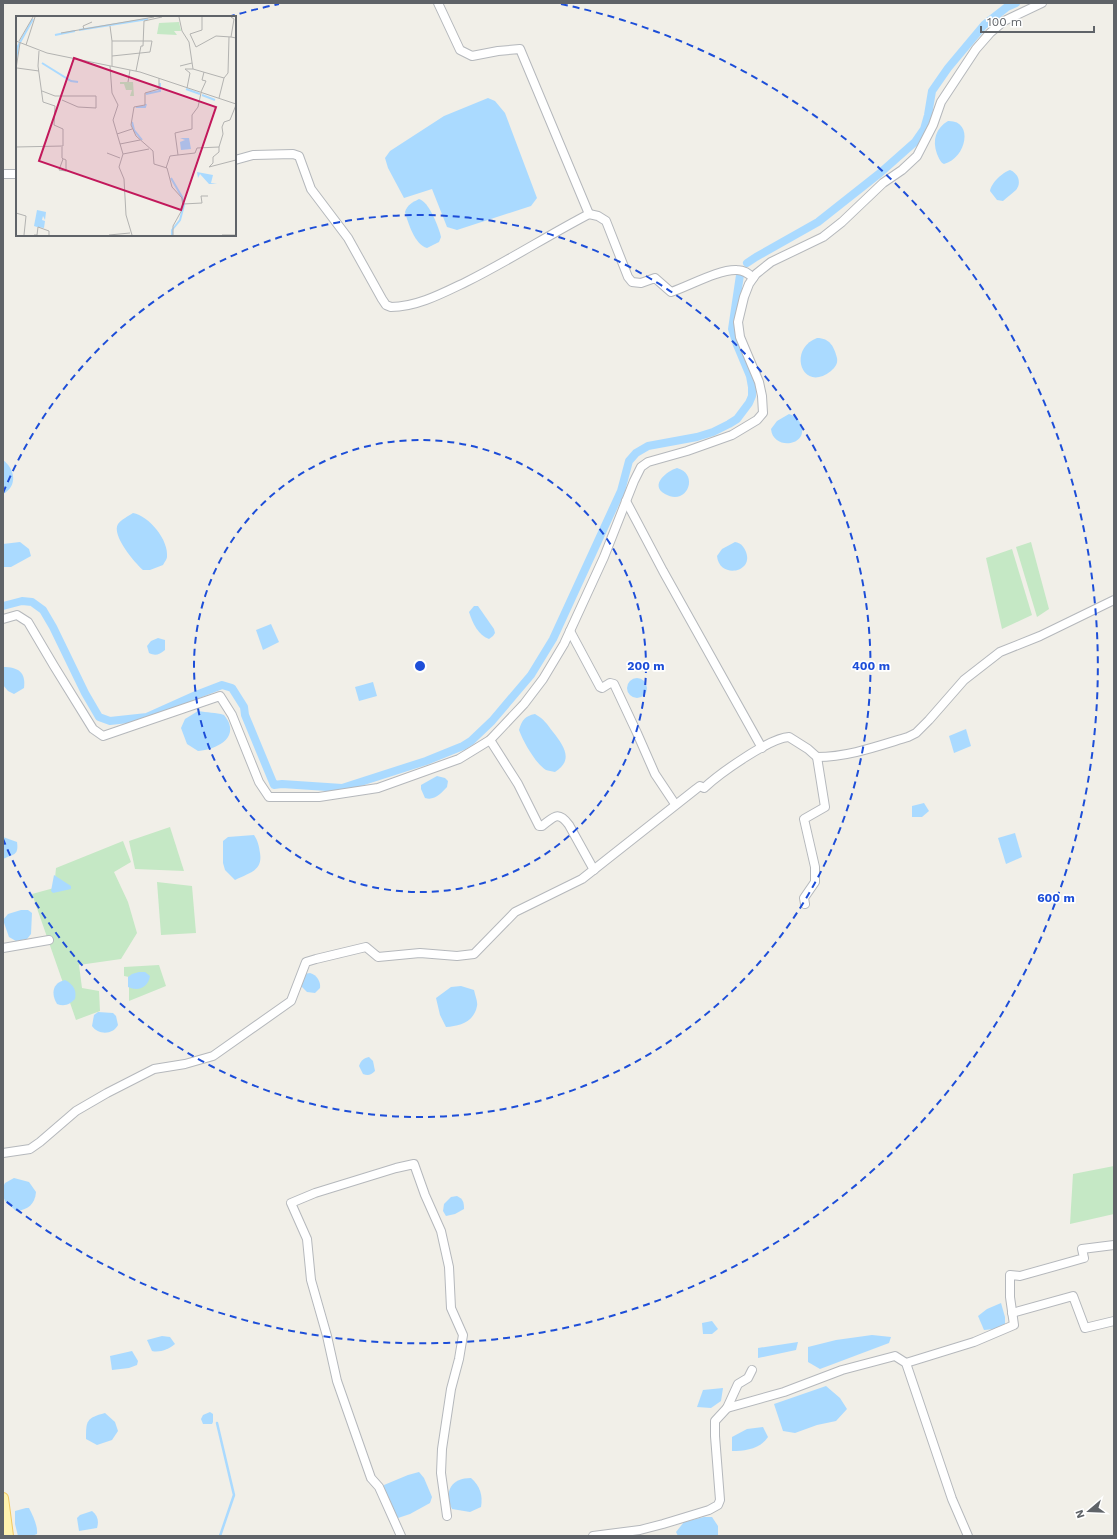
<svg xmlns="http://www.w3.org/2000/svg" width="1117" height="1539" viewBox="0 0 1117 1539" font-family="'Work Sans',sans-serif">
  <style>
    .green { fill: #c5e8c5 }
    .water { fill: #aadaff }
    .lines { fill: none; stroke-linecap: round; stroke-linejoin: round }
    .stream { stroke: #aadaff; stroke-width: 2.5 }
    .canal { stroke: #aadaff; stroke-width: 8 }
    .minor-casing { stroke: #b5b8bc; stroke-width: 10 }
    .major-casing { stroke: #f2c960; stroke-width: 12 }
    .minor { stroke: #fff; stroke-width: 8 }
    .major { stroke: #fff2af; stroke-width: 10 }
    .ring { fill: none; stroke: #1d4ed8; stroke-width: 2; stroke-dasharray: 7 5 }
    .inset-river { fill: none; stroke: #aadaff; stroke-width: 2 }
    .inset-road { fill: none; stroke: #b3b3b1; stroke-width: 1 }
    .view { fill: #c2185b; fill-opacity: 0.15; stroke: #c2185b; stroke-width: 2 }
    .inset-edge { fill: none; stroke: #5f6368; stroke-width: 2 }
    .centre { fill: #1d4ed8; stroke: #fff; stroke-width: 2 }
    .ring-label { font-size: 12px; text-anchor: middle; font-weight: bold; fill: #1d4ed8; stroke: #fff; stroke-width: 3.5; stroke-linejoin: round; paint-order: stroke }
  </style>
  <rect width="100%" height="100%" fill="#f1efe8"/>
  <g class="green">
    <path d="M1031,542L1049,609L1037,617L1016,547Z"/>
    <path d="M1012,549L1032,615L1002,629L986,558Z"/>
    <path d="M170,827L184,871L135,869L129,841Z"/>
    <path d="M123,841L131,862L114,872L128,902L137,933L121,959L79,965L82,988L99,991L100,1011L76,1020L32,894L54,888L56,868Z"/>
    <path d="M157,882L192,886L196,933L161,935Z"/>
    <path d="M159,965L166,986L129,1001V977L124,976V967Z"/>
    <path d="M1114,1166V1214L1070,1224L1073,1174Z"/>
  </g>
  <g class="water">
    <path d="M488,98L495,101L505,113L537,198L531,206L457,230L447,227L432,189L404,198L388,168L385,158L390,151L444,116Z"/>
    <path d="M948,121C974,120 967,158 944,164C940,162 939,158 937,154C932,140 936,128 948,121Z"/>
    <path d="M1010,170C1018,173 1022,183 1016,190C1012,194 1007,197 1003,201L997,200L990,191C991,183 1003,172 1010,170Z"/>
    <path d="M419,199C429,202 437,224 440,233L441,237L439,242L427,248C415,245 408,223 405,212C407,205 413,202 419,199Z"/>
    <path d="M817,338C830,338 834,347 837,358C838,364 835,367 831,371C802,394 787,349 817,338Z"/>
    <path d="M789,414C795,416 799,419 801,425C809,446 773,451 771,429L777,421Z"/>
    <path d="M3,460C15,469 18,486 3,494Z"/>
    <path d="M677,468C700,474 687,507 665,494C649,485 667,471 677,468Z"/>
    <path d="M133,513C149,516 169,540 167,557C167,559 164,563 163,565L150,570H143C135,563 111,535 118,524C121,520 128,516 133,513Z"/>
    <path d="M20,542L29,549L31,556L11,567H3V544Z"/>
    <path d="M735,542C741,543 744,547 746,552C754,573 719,579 717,556L722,549Z"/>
    <path d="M474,606H478L494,629L495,633L493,636L489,639C478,635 473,624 469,612Z"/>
    <path d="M271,624L279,642L263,650L256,630Z"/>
    <path d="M158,638L165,640V650C159,655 155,656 149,653L147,646L151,641Z"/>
    <path d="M3,667C18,667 26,672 24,688L14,694L8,691L3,685Z"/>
    <circle cx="637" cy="688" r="10"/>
    <path d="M373,682L377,696L359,701L355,687Z"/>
    <path d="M198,711C207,713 216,712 224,715C226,718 228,720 229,723C236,742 211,750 198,751L187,744L181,728L185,719Z"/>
    <path d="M535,714C544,719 547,724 553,732C564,746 574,760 555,772C552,771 548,771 546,770C535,763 523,741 519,730C522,720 525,716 535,714Z"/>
    <path d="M966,729L971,746L954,753L949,736Z"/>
    <path d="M437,776L445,778L448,781L447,787C441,793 435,801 425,798L421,789V785Z"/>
    <path d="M924,803L929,811L922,817H912V806Z"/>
    <path d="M1015,833L1022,857L1006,864L998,838Z"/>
    <path d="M254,835C258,841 259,846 260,853C263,871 249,873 235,880L225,870L223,863V841L228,837Z"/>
    <path d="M3,837L17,842C19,856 13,854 3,859Z"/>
    <path d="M54,875L71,886V889L53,893L51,891Z"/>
    <path d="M21,910H28L32,913L31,934L27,939L16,941L9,937L3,920L8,914Z"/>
    <path d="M139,972H145L150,976C148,987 139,992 128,987V977L132,974Z"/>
    <path d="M310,973C317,975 321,982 320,988L315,993L307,992L301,986V981L304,974Z"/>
    <path d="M65,980C73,984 77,990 75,999C70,1004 65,1007 57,1004C51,994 52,983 65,980Z"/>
    <path d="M461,986L474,990C475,995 478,1002 477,1006C474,1022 460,1026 446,1027L440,1015L436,998L451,987Z"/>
    <path d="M98,1012L113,1013L116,1016L118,1025C113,1035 98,1035 92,1026L94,1015Z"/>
    <path d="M369,1057L373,1061L375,1071C371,1075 368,1076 363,1074L359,1066C361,1060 364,1058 369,1057Z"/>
    <path d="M14,1178L29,1182L36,1192C35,1204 28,1210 16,1211L5,1201L3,1196V1187L5,1183Z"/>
    <path d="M457,1196C463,1199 464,1202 464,1209L455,1214L446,1216L443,1211L444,1204L451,1197Z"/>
    <path d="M1001,1303L1005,1317V1324L994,1329L984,1330L978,1316L987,1309Z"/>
    <path d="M712,1321L718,1329L712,1334H703L702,1323Z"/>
    <path d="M872,1335L891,1337L889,1343L820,1369L808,1362V1347L836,1340Z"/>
    <path d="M162,1336L170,1337L175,1344C169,1349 160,1353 152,1351L147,1340Z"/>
    <path d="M798,1342L796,1350L758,1358V1348Z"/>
    <path d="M132,1351L138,1361L137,1365L129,1368L112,1370L110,1356Z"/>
    <path d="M826,1386L840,1398L847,1409L836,1421L817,1425L795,1433L783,1431L774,1404Z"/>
    <path d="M723,1388L721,1401L711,1408L697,1407L703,1390Z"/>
    <path d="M210,1412L213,1414V1422L212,1424H203L201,1419L203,1415Z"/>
    <path d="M105,1413L115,1422L118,1431L112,1440L97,1445L86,1439C86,1421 86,1418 105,1413Z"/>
    <path d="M763,1427L768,1437C760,1449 745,1451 732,1451V1437L747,1429Z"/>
    <path d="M419,1472L424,1478L432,1497L430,1503L410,1514L398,1518C390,1510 384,1496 384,1485L408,1475Z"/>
    <path d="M471,1478C480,1486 483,1495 481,1507L470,1512L452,1509C443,1491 452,1478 471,1478Z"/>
    <path d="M26,1508H29C33,1516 38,1526 37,1534L32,1536H18L15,1524V1511Z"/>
    <path d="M92,1511C98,1516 99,1521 97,1528L79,1531L77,1518L80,1515Z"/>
    <path d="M704,1517H712L718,1526V1536H678L676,1532L684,1522Z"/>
  </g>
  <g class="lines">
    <path class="stream" d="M217,1423L234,1495L220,1536"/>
    <g class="canal">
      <path d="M747,263L756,257L818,222L880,173L915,142L924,129L928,115L932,91L948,68L984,25L1007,7L1016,3"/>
      <path d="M3,606L22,601L32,602L43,610L53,627L85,693L99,717L110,721L147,717L196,695L222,685L232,688L244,707L245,715L274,785L282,784L342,788L426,761L463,746L471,741L492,721L531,675L553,639L621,491L629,461L636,453L648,446L697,437L713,432L729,424L737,419L749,403L752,396V387L750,376L737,345L732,329L740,275"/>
    </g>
    <defs>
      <g id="minor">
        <path d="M438,3L460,50L472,56L498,51L520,49L589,214"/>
        <path d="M235,160L253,155L293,154L299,156L311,189L348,238L382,299L386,305L391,307C417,307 443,293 466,282C508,261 547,236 589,214L598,216L606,221L628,277L632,282L641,283L655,278L671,292C689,286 719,269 737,270C744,270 748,273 753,278"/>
        <path d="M3,174H17"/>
        <path d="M626,501L663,571L762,748"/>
        <path d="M3,619L17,615L28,622L54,666L93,729L103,736L220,696L232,715L259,782L269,797H319L378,788L459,759L490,740L524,704L543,679L564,644L604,557L634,481L641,467L648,462L687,451L732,435L757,420L763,413L762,396L759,382L740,337L738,322L744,297L749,284L756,274L771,262L823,237L842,222L883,183L902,170L917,156L933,125L941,102L976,49L990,33L1004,21L1042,3"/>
        <path d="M570,631L600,687L602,688L610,683L614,684L637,733L655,774L675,804"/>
        <path d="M490,740L518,784L539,826H542C554,817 558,810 569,825L594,870"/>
        <path d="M805,904L804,898L815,882V867L804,819L825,807L817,757"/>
        <path d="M3,948L49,940"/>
        <path d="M3,1153L30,1149L40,1142L76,1111L107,1093L154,1069L185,1064L213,1056L291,1001L306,962L316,959L366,947L378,957L420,953L457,956L474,954L515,912L582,879L696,789L700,786L704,788C719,774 769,738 789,737L808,749L817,757C848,757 878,746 908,737L916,733L929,720L964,680L1000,652L1040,636L1114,600"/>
        <path d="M1012,1313L1073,1296L1085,1328L1114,1321"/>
        <path d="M906,1363L974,1342L1014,1325L1010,1297V1275L1020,1276L1084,1258L1082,1249L1114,1245"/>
        <path d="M727,1408L738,1384L748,1378L752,1370"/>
        <path d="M401,1536L379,1487L371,1478L337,1381L327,1336L311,1280L307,1239L291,1203L315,1193L396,1168L414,1164L425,1195L441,1231L449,1267L451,1308L463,1335L459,1359L451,1389L442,1449L441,1473L447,1516"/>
        <path d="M593,1536L640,1530L663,1524L709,1510L718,1505L720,1500L715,1436V1421L727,1408L784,1392L842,1370L895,1356L906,1363L952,1499L968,1536"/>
      </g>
      <path id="major" d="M3,1498L8,1536"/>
    </defs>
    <use href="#minor" class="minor-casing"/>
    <use href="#major" class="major-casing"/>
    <use href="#minor" class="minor"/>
    <use href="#major" class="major"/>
  </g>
  <g class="ring">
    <circle cx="420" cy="666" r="226"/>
    <path d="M3 493A451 451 0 1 1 3 839"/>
    <path d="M228 17A677 677 0 0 1 279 4M561 4A677 677 0 1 1 3 1199"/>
  </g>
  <g transform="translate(16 16)">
    <rect width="220" height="220" fill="#f1efe8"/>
    <path d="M163,6L165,15H158L161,19L141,18L143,7ZM104,66H117L118,80H114L116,74H110L108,68H104Z" fill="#c5e8c5"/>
    <path d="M173,122L175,133L165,134L164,126L169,124L164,122ZM181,156L197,159L195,167L201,168H193L184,158L182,162ZM21,194L30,196L29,204L27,200L26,204L29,205L28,212L21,211L23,198L21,211L18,210Z" fill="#aadaff"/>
    <path class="inset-river" d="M63,14L132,3M39,19L59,15M0,44L2,30L17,3M26,47L55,65L62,66M170,73L184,78M130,78L144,75V67M186,79L199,84M120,91H129L130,88M116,106L118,114L126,124M155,162L166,181L168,189L164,204L156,214V219"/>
    <path class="inset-road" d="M163,1L166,15L173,26L177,53L208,62M186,1V14L174,18L180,31L200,20L215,21M215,1L218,3L215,21L220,22M94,10L96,25H136L134,36L96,40M68,13L67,10L76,6M45,17L138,1M0,25L31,37L124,56L220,88M3,25L17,1M10,29L19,1M94,50L96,77L102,89L97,104L107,138L103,151L108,163L110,199L116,219M96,50V25M164,50L176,47M1,52L23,55M0,53L4,27M120,55L125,30H127L128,5L146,1M143,62V73L129,77V89L118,91L115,109L120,120L137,135L138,148L151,152L156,171L166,182L167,192L157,210V219M112,66L114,54M171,72L174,57L169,53H177M26,75L39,80H80V92L62,91L46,84M185,76L190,65L186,64L188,56M203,82L208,62L212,57L213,21M101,118L116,113M104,128L124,124M0,131L47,130V113L38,109L39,90L27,86L22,50L23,35M46,131V142L47,143H48L50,144V155L43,154L47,143M203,131V136L197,141V147L193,151L220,144M91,137L104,142M107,138L133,133M162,139L179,137L181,132L203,131L207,118L206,111L208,106L214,104L220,89M150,152L154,140L162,139L159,117L176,113V99L182,91L185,77M167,188L186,187L185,180H192M0,197L10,200L8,219M18,219H21L22,211L33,215V219M93,219L114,217M206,219H220"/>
    <path class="view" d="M58,42L200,91L165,194L23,145Z"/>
    <rect width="220" height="220" class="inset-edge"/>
  </g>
  <circle cx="420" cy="666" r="6" class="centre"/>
  <g class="ring-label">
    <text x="646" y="670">200 m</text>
    <text x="871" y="670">400 m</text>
    <text x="1056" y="902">600 m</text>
  </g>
  <rect width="1117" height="1539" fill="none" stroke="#5f6368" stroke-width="8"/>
  <g transform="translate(1089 1511) rotate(251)" stroke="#ffffff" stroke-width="3" paint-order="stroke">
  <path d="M0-3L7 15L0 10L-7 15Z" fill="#5f6368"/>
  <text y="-6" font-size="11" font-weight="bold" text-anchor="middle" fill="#5f6368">N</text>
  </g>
  <path d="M981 26v6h113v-6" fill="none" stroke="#5f6368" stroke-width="2"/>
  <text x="987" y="26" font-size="12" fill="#5f6368" stroke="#ffffff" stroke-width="3" paint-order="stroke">100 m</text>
</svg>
